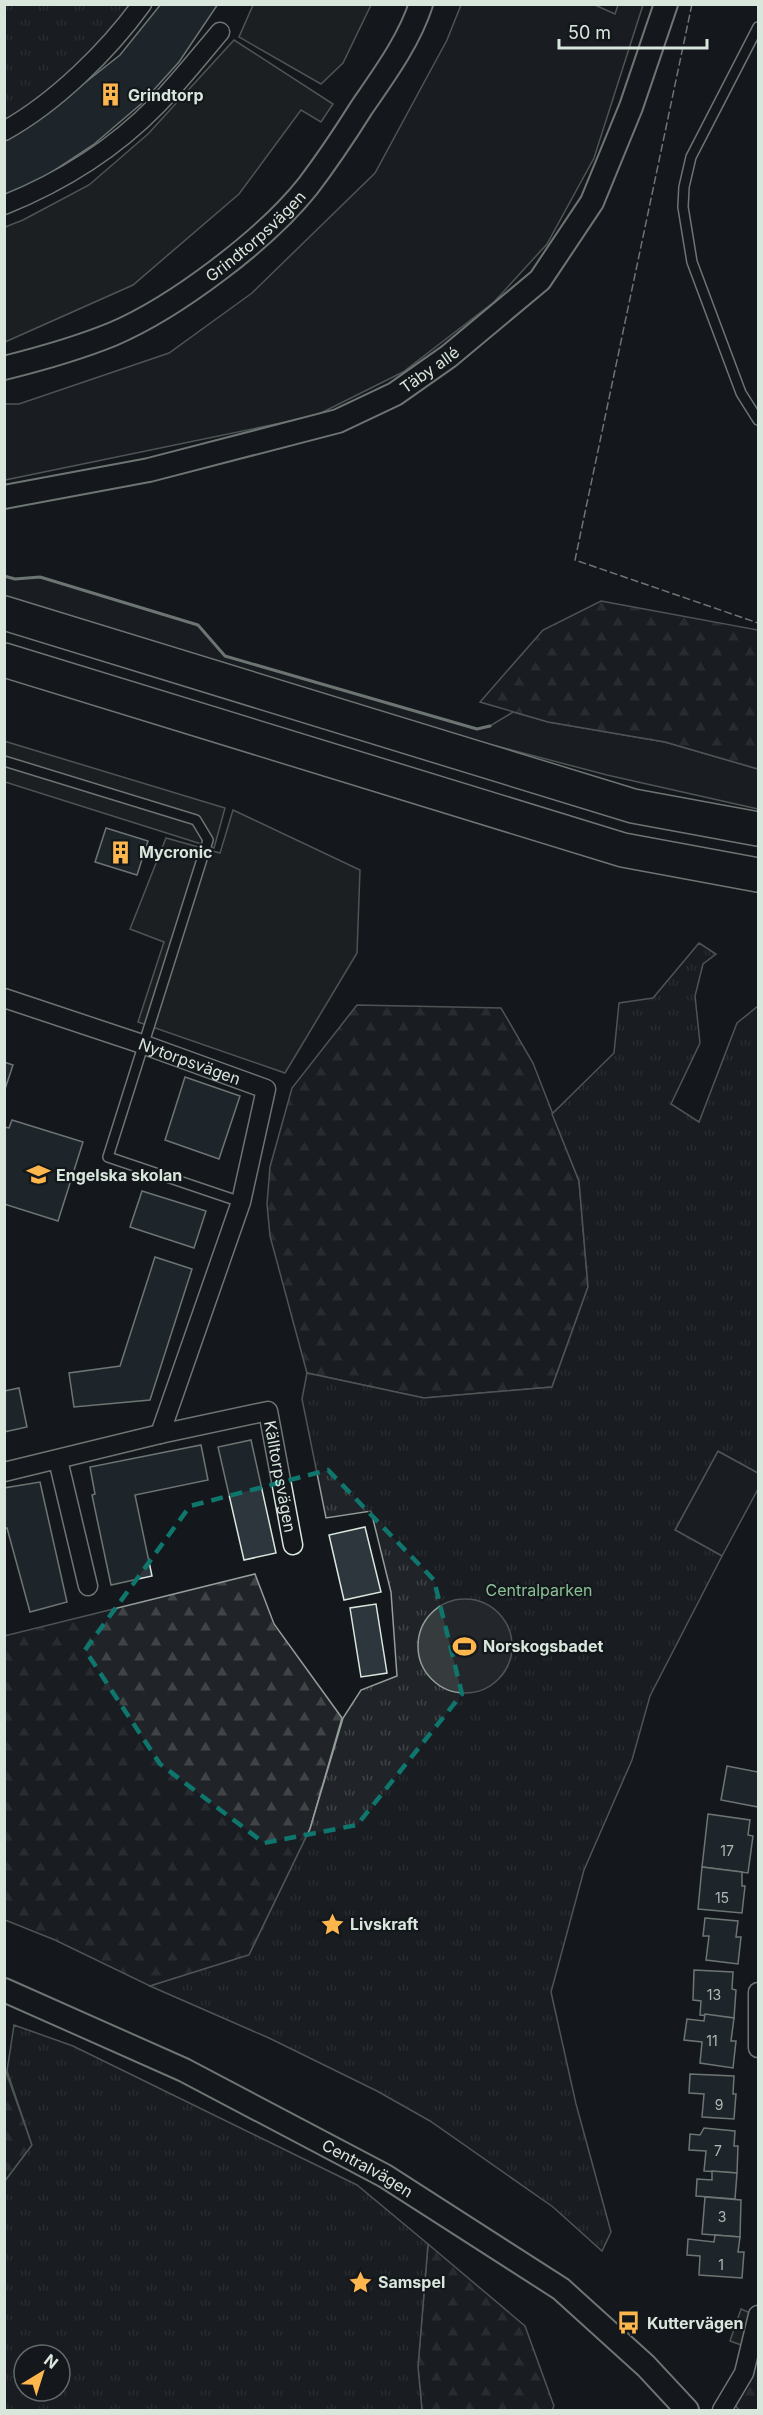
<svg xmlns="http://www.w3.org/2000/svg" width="763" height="2415" viewBox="0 0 763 2415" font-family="Inter,sans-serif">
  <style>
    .grass { fill: #202428; stroke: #939e99; stroke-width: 1.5 }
    .forest { fill: url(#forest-firs); stroke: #939e99; stroke-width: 1.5 }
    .park { fill: url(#park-tufts); stroke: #939e99; stroke-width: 1.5; fill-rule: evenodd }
    .parking { fill: #24282b; stroke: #939e99; stroke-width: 1.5 }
    .water { fill: #363b3e; stroke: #939e99; stroke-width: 1.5 }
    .building { fill: #2c363c; stroke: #d8e6dc; stroke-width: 1.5 }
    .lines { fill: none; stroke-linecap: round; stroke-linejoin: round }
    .service-casing { stroke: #d8e6dc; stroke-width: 12 }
    .minor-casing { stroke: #d8e6dc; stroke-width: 21 }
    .tertiary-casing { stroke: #d8e6dc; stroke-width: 26 }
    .motorway-casing { stroke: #d8e6dc; stroke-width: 36 }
    .service { stroke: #14181c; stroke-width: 9 }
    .minor { stroke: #14181c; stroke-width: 18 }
    .tertiary { stroke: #14181c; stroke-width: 22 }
    .motorway { stroke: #14181c; stroke-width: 33 }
    .fence { stroke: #d8e6dc; stroke-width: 1.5; stroke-dasharray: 8 3; stroke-linecap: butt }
    .wall { stroke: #d8e6dc; stroke-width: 3 }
    .marked { fill: none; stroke: #0f766e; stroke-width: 4.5; stroke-dasharray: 12 8; stroke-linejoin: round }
    .labels { text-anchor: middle; stroke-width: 4.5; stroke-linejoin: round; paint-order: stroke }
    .number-label { font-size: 14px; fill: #adbab4 }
    .poi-label { font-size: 16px; font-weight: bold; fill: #d8e6dc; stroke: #14181c; text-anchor: start }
    .street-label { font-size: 16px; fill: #d8e6dc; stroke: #14181c }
    .park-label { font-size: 16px; fill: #8ac095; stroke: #14181c }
  </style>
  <defs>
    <pattern id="forest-firs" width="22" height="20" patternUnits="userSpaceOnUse" patternTransform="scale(1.5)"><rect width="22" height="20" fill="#202428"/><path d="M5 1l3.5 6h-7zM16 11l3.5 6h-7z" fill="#404447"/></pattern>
    <pattern id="park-tufts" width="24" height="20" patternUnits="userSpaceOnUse" patternTransform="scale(1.5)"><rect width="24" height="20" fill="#202428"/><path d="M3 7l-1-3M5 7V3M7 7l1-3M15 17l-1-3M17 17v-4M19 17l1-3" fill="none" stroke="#404447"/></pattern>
  </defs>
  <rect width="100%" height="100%" fill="#14181c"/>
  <g class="grass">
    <path d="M461,5H595L615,14L618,5H643L594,158L547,244L494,302L403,372L315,416L5,480V404H19L169,353L252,293L375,173L447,40Z"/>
    <path d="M4,576L15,579L40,577L198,625L225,656L477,729L490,726L513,712L549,722L665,742L758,769V809L607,775L374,714L5,601Z"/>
    <path d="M718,1451L758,1473V1489L722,1556L675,1530Z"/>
  </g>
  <g class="forest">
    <path d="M601,601L758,630V769L665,742L548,722L480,702L543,630Z"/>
    <path d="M357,1005L501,1008L533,1063L579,1181L588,1287L552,1387L424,1398L307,1373L270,1236L267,1204L270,1167L292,1088Z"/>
    <path d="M255,1574L274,1624L342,1718L310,1829L249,1955L150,1986L55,1940L5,1920L4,1636Z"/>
    <path d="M5,2069L32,2145L5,2181Z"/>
    <path d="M428,2244L525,2326L554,2406L552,2410H422L418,2367Z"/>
    <path d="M758,2340V2410H739L729,2398Z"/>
  </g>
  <g class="park">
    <path d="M4,5H131L85,65L17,118L5,119Z"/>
    <path d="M699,943L716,954L703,964L695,996L700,1043L671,1104L699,1122L737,1023L758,1006V1473L718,1451L675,1530L722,1556L650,1696L632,1760L584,1870L551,1992L576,2104L611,2232L602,2251L553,2207L430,2121L377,2091L269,2038L150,1986L249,1955L310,1829L343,1718L361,1690L397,1676L391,1592L371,1511L326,1518L302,1399L307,1373L424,1398L552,1387L588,1287L579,1181L552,1114L614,1053L619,1003L653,998Z"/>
    <path d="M14,2025L73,2046L357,2185L428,2244L418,2367L422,2410H5V2181L32,2145L7,2071ZM24,2355H60V2391H24Z"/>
  </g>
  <g class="parking">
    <path d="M253,5V4L371,5L343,63L321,84L239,37Z"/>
    <path d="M234,40L333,104L321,122L301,110L239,194L133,285L5,342V227L23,220L89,185L148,134Z"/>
    <path d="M4,741L225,808L214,848L5,782Z"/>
    <path d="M233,810L360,870L357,953L285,1073L138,1022L164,942L130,929L166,838L220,853Z"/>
    <path d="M741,2309L755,2315L744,2346L730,2341Z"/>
  </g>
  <circle class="water" cx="465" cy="1646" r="47"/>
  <g class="building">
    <path d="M161,4H218L179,62L141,104L93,145L43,178L4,196V139L35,122L120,55Z"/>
    <path d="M106,828L148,841L137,875L95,862Z"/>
    <path d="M4,1062L13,1065L4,1092Z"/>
    <path d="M185,1077L240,1096L219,1159L165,1140Z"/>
    <path d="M12,1120L83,1142L58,1221L4,1204V1127L9,1128Z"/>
    <path d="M142,1191L206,1211L194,1248L130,1227Z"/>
    <path d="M155,1257L192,1269L150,1400L74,1407L69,1373L120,1366Z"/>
    <path d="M19,1388L27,1427L4,1432V1391Z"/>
    <path d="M251,1440L276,1553L244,1560L218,1447Z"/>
    <path d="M201,1445L208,1480L135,1495L152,1576L111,1585L92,1495L95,1494L90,1467Z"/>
    <path d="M40,1482L67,1602L30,1612L7,1528H4V1488Z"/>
    <path d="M365,1527L381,1592L344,1600L329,1535Z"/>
    <path d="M376,1604L387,1673L361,1677L350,1608Z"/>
    <path d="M727,1766L758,1772V1807L721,1800Z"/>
    <path d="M708,1814L750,1820L748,1835L753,1836L748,1873L702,1867Z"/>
    <path d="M702,1867L742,1872V1886H745L742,1913L698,1909Z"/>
    <path d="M705,1918L738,1921L736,1937H741L738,1964L706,1960L709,1936H703Z"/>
    <path d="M694,1970L733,1972L732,1989L736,1990L734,2018L700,2015L701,2001L693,2000Z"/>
    <path d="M705,2014L734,2018L731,2041H736L733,2068L700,2063L702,2042L684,2040L687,2019L704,2021Z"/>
    <path d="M690,2074L734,2076L733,2094H736L734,2119L702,2117L704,2094L689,2093Z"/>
    <path d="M704,2128L735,2131L734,2146H738L737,2173L704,2171L706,2151L689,2150L690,2134L700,2135Z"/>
    <path d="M712,2171L737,2173L735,2199L696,2196L697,2179L712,2180Z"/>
    <path d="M705,2197L741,2200L740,2237L702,2234Z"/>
    <path d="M715,2235L740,2237L738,2252H744L742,2278L699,2275L700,2256L687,2255L688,2239L714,2242Z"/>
  </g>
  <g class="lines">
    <defs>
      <g id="service">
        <path d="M758,27L691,157L684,187L683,207L692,262L741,393L758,420"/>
        <path d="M4,761L196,820L208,840L108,1157L241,1202"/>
      </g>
      <g id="minor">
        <path d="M4,131C55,103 108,51 142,4"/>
        <path d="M4,205C61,182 114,149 157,105C179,82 199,57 220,32"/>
        <path id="s1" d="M4,998L142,1044L266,1089L241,1202L160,1434L4,1472"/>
        <path id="s2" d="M160,1434L268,1411L293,1545"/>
        <path d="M58,1460L88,1586"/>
        <path d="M758,1992V2048"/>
        <path d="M722,2410L744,2373L758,2315"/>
      </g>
      <g id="tertiary">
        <path id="s3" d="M4,368C40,359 79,348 113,334C176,307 266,239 308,186C327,161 345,134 362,107C384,75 409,41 421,4"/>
        <path id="s4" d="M4,497L149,470L338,421L395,394L449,356L540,280L592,202L631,107L666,4"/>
        <path id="s5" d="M4,1990L184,2070L385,2176L561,2289L646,2366L687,2410"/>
      </g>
      <g id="motorway">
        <path d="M4,613L633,806L758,829"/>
        <path d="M4,660L623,850L758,875"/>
      </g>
    </defs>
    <use href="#service" class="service-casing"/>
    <use href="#minor" class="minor-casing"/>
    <use href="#tertiary" class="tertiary-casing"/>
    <use href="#motorway" class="motorway-casing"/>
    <use href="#service" class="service"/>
    <use href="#minor" class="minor"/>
    <use href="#tertiary" class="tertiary"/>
    <use href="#motorway" class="motorway"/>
    <path class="fence" d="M692,4L575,560L758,623"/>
    <path class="wall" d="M4,576L15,579L40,577L198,625L225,656L477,729L490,726"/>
  </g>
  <path d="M0 0H763V2415H0ZM328,1470L434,1580L462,1694L357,1825L264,1843L160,1764L85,1650L190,1506Z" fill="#14181c" fill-opacity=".55" fill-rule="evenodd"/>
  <path class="marked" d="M328,1470L434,1580L462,1694L357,1825L264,1843L160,1764L85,1650L190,1506Z"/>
  <defs>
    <symbol id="building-bare" viewBox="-9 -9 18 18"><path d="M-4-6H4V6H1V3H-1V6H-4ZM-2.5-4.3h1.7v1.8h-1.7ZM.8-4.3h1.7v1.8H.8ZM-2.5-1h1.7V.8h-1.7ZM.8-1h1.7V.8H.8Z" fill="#ffb74d" stroke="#14181c" stroke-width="2.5" paint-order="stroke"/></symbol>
    <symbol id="school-bare" viewBox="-9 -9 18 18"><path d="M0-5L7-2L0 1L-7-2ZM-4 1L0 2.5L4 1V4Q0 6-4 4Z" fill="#ffb74d" stroke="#14181c" stroke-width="2.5" paint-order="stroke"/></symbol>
    <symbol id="stadium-bare" viewBox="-9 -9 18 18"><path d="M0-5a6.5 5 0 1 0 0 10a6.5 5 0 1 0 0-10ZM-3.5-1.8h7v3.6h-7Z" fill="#ffb74d" stroke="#14181c" stroke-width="2.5" paint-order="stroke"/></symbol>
    <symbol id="sight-bare" viewBox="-9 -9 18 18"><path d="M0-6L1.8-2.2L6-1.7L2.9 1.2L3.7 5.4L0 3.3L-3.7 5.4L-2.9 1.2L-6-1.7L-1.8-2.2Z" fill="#ffb74d" stroke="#14181c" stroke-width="2.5" paint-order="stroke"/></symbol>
    <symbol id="bus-bare" viewBox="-9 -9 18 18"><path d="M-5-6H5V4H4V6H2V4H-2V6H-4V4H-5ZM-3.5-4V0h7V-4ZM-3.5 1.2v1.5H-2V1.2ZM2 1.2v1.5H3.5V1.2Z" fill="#ffb74d" stroke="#14181c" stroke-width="2.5" paint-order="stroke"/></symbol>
  </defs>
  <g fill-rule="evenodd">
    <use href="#building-bare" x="94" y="78" width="33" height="33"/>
    <use href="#building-bare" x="104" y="836" width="33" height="33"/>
    <use href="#school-bare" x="22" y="1158" width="33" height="33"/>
    <use href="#stadium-bare" x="448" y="1630" width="33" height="33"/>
    <use href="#sight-bare" x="316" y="1908" width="33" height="33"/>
    <use href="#sight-bare" x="344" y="2266" width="33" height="33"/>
    <use href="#bus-bare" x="612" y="2306" width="33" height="33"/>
  </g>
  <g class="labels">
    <g class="number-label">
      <text x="727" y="1856">17</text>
      <text x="722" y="1903">15</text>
      <text x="714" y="2000">13</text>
      <text x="712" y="2046">11</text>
      <text x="719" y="2110">9</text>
      <text x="718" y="2156">7</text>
      <text x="722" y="2222">3</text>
      <text x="721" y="2270">1</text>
    </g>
    <g class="poi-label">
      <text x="128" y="101">Grindtorp</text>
      <text x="139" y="858">Mycronic</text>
      <text x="56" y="1181">Engelska skolan</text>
      <text x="483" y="1652">Norskogsbadet</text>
      <text x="350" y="1930">Livskraft</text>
      <text x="378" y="2288">Samspel</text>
      <text x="647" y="2329">Kuttervägen</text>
    </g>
    <g class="street-label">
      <text dy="6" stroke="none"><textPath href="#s3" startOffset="288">Grindtorpsvägen</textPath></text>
      <text dy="6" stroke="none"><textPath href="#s4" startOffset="448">Täby allé</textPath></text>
      <text dy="6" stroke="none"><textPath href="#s1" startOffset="196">Nytorpsvägen</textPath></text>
      <text dy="6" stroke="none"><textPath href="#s2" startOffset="177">Källtorpsvägen</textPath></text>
      <text dy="6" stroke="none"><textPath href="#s5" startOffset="405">Centralvägen</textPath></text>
    </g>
    <g class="park-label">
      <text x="539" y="1596">Centralparken</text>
    </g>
  </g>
  <rect width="763" height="2415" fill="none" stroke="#d8e6dc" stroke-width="12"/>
  <g transform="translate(42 2373) rotate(38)"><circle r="28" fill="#14181c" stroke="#626a69" stroke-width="1.5"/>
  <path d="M0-4.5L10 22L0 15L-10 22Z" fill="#ffb74d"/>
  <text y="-9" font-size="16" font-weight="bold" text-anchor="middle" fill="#d8e6dc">N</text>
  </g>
  <path d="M559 39v9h148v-9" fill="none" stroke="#d8e6dc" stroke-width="3"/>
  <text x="568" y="39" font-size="18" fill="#d8e6dc" stroke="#14181c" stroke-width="4.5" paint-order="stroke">50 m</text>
</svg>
